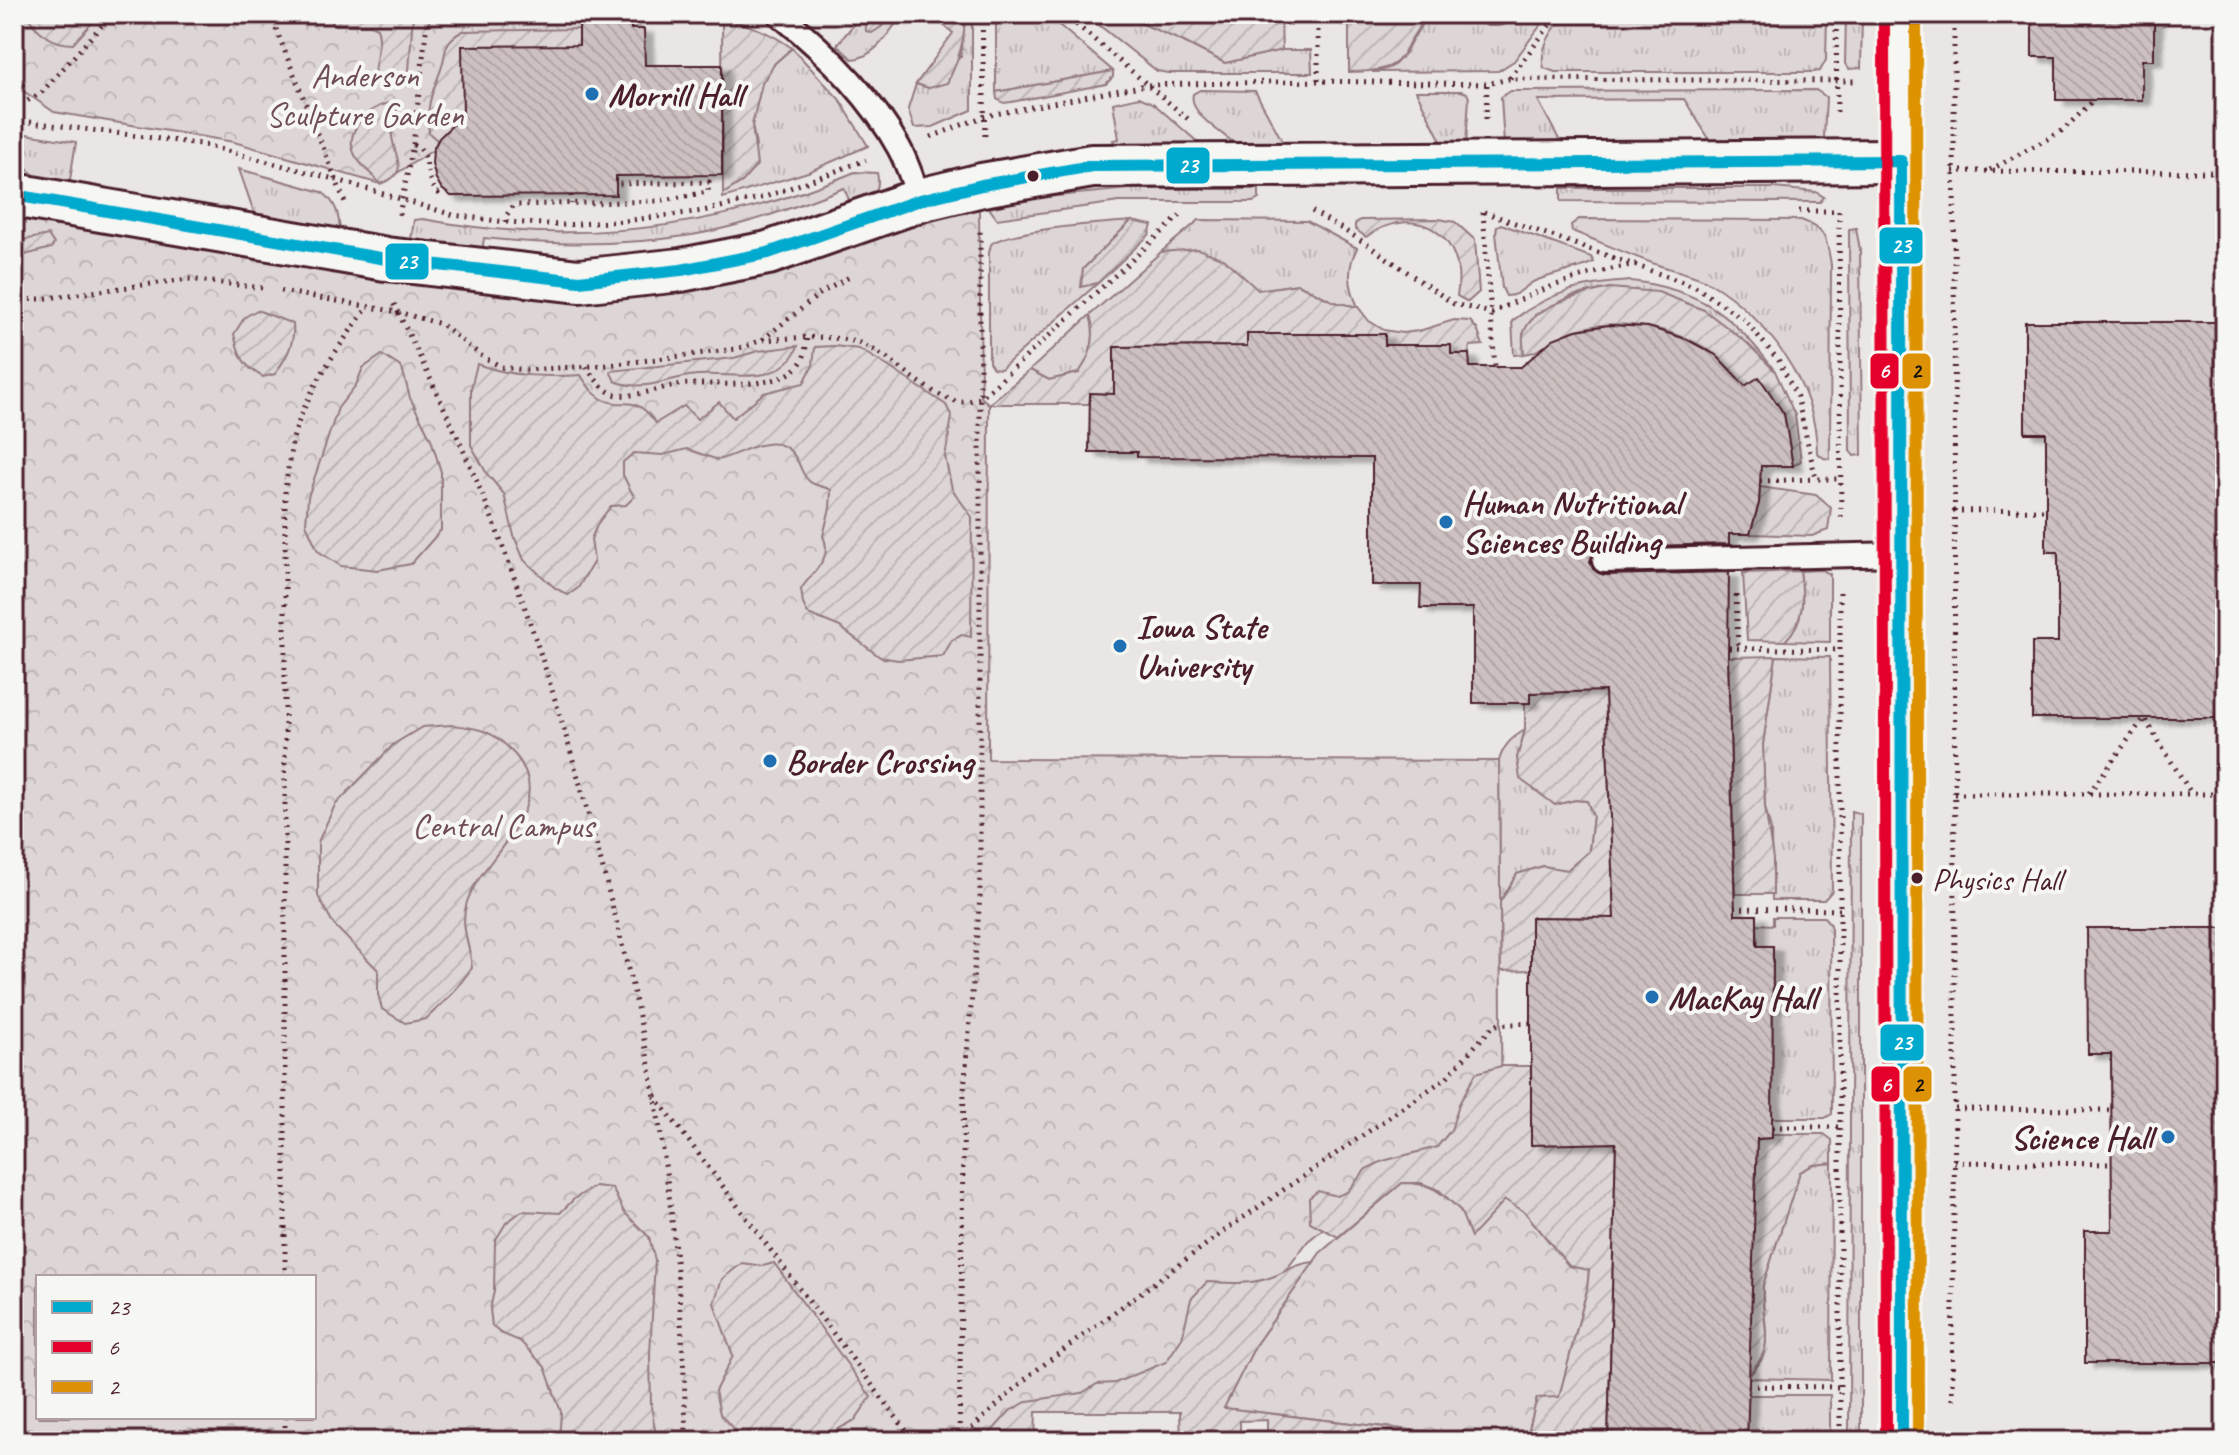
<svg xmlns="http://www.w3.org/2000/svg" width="2239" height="1455" viewBox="0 0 2239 1455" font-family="Caveat,sans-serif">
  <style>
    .built { fill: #e9e6e3; fill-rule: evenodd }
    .grass { fill: url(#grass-tufts); stroke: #947a80; stroke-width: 2 }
    .park { fill: url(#park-crowns); stroke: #947a80; stroke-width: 2; fill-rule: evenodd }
    .garden { fill: url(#garden-furrows); stroke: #947a80; stroke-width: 2 }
    .building { fill: url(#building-back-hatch); stroke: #4a1f2b; stroke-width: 2; filter: url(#shadow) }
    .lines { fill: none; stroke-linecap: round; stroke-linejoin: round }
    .service-casing { stroke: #4a1f2b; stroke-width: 28 }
    .minor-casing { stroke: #4a1f2b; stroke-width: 48 }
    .path { stroke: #4a1f2b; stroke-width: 5; stroke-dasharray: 2 6; stroke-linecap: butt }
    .service { stroke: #f6f6f2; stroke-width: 22 }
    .minor { stroke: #f6f6f2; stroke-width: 42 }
    .bus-1-casing { stroke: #f6f6f2; stroke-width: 18 }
    .bus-2-casing { stroke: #f6f6f2; stroke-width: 18 }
    .bus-3-casing { stroke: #f6f6f2; stroke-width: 18 }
    .bus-1 { stroke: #00a9ce; stroke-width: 12 }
    .bus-2 { stroke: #e4002b; stroke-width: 12 }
    .bus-3 { stroke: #dd9206; stroke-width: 12 }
    .poi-dot { fill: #1f6fb2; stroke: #f6f6f2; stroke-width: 3 }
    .bus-dot { fill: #4a1f2b; stroke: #f6f6f2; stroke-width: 3 }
    .labels { text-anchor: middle; stroke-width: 8; stroke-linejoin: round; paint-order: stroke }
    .bus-label { font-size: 32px; fill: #4a1f2b; stroke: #f6f6f2; text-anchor: start }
    .park-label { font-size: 34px; fill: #6f4d56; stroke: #f6f6f2 }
    .poi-label { font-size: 34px; font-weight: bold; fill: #4a1f2b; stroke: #f6f6f2; text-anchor: start }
    .line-badge { stroke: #f6f6f2; stroke-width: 3 }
    .badge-label { font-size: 22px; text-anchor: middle; font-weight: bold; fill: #fff }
    .pale-badge-label { font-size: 22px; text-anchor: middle; font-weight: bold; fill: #111 }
  </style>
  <defs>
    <pattern id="grass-tufts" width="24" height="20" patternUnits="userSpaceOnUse" patternTransform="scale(2)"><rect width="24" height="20" fill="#ddd6d5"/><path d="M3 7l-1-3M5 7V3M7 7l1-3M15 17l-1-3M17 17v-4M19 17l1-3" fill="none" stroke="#bfb7b7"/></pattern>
    <pattern id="park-crowns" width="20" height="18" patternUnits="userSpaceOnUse" patternTransform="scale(2)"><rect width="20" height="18" fill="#ddd6d5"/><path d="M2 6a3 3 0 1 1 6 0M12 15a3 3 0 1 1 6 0" fill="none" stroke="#bfb7b7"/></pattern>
    <pattern id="garden-furrows" width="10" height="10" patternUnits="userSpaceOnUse" patternTransform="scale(2)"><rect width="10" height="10" fill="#ddd6d5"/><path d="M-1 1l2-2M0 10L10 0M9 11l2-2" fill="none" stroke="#bfb7b7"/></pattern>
    <pattern id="building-back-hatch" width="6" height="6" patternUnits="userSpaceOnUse" patternTransform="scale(2)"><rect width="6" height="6" fill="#ccc1c0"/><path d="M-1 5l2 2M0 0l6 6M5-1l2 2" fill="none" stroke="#b1a5a5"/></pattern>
    <filter id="shadow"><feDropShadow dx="9" dy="5" stdDeviation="2" flood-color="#0004"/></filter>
  </defs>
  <rect width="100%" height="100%" fill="#f6f6f2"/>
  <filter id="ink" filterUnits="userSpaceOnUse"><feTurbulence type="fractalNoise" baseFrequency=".0125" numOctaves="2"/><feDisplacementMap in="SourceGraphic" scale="16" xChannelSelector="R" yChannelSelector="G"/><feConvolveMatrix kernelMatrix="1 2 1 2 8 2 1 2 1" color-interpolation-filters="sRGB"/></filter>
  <g filter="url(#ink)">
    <path class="built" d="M14,14H2225V1441H14ZM38,1277H314V1417H38Z"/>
    <g class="grass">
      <path d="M842,14H865L864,23L881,27L890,14H903C889,31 876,58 852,59L837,45L854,24Z"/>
      <path d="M965,14H972V110L933,127L914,128L908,109L916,84L929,88L961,56Z"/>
      <path d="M996,14H1046L1113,71L996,92Z"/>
      <path d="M1085,14H1120L1182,41L1225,63L1282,50H1311L1312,73H1168L1157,71Z"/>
      <path d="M1430,14H1470L1487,26H1498L1513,20L1519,14H1549L1514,61L1498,71L1372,72C1378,71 1386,70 1391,67C1405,60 1416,28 1430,14Z"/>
      <path d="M1565,14H1827L1826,60L1820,71L1813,72H1555L1544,68C1538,48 1554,28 1565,14Z"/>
      <path d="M1846,14H1862L1861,68L1849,69L1845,64Z"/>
      <path d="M792,48L840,100L868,146L808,172L723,198V194L743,181L756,146L752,125L762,83L775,63Z"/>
      <path d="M1200,90L1255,91L1285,146H1238C1224,134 1188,114 1193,94Z"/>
      <path d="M1816,90L1826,97L1824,138L1808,143L1713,145L1684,99L1538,100L1562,145H1504L1501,97L1511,91Z"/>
      <path d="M1416,91H1461L1467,93L1469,98L1466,145H1443Z"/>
      <path d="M1139,97L1153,103L1201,145L1115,147L1113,140L1119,139L1113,103Z"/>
      <path d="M20,133L76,142L69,186C32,177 19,175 20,133Z"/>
      <path d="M239,169L322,192C337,203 339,215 340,233L257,221Z"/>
      <path d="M855,172L877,173C882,195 869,200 852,207L844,188C795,207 744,226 692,235C622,246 554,246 484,238L481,258L410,246L414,220L423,219C572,247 715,231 855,172Z"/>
      <path d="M1561,188H1774L1816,192L1824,197L1820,202L1561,201Z"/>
      <path d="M1129,189H1259V199L1253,202H1119L997,219L989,208L1035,198Z"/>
      <path d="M1579,219L1801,220C1827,229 1827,241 1831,265L1830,459L1824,458L1817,453C1817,385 1766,317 1710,283C1695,274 1674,271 1658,265C1629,255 1600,242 1572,231L1571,225Z"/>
      <path d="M1199,220L1307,221L1357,248C1346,269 1349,287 1358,307L1334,302L1298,284L1258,290L1161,252Z"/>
      <path d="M1131,221L1083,269L1082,286L1098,283L1001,369L993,368L989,362V253L991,244C1015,228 1100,224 1131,221Z"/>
      <path d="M1501,224L1591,257L1594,262C1575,271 1554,273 1535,281C1524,286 1519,296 1506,296L1502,288L1496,233L1497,226Z"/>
      <path d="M1856,228L1860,250L1862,455L1854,456L1850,451L1849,229Z"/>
      <path d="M1631,281C1702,290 1733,315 1775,371L1764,361L1610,288L1572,296L1535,315L1523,334L1524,354L1514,355L1512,321C1552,291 1583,284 1631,281Z"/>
      <path d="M1090,315C1097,336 1091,356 1079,373L1049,380L1030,370Z"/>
      <path d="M1822,570L1830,574V642L1785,641C1805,620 1804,598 1800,571Z"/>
      <path d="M1776,656L1830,657L1832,891L1824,900H1772L1771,830L1765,807L1763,744Z"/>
      <path d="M1525,730L1517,758L1543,795L1555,805L1575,800L1587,801L1593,816L1589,851L1567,871L1543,866L1517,874L1500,902L1499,761C1503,746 1511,738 1525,730Z"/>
      <path d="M1851,811L1861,814V1441H1849Z"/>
      <path d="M1773,917H1824L1831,925L1832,1114L1825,1118H1772L1773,946H1758L1757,924L1773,925Z"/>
      <path d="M1832,1163L1831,1380L1748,1378C1752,1371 1760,1365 1763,1357C1771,1333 1761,1309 1763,1285L1800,1171L1813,1165Z"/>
      <path d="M1748,1395H1830V1441H1747Z"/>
    </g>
    <g class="park">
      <path d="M21,14H579V45L447,130L438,139L433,150L380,184L234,142L54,112L22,90Z"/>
      <path d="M982,185L979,211L981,397L989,404L988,759L1499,761L1502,1148L1396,1171L1308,1241L1238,1334L1201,1398L1035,1412V1441H14V195L579,281ZM38,1277H314V1417H38Z"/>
      <path d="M1402,1183C1431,1183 1439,1190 1460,1210L1505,1199L1525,1212L1569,1266L1589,1269L1587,1290L1559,1398H1537L1526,1441H1503L1223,1408L1256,1344L1320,1253Z"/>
    </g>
    <g class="garden">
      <path d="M26,14H100L73,44C52,44 37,32 26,14Z"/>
      <path d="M325,14H413L408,85L389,87L374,80C373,63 383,42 377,28L370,25H335Z"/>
      <path d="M865,14H890L881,27L872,33L866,31Z"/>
      <path d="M930,14H965C965,40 959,60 947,83L929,88L916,84L953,33Z"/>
      <path d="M1120,14H1294V22L1281,23L1282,50L1225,63L1182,41Z"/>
      <path d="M1341,14H1430C1393,52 1416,72 1349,72V26L1342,25Z"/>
      <path d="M1470,14H1519C1502,33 1488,26 1470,14Z"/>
      <path d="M722,19C749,24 770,32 792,48L775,63L762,83L752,125L757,165L743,181L723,194Z"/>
      <path d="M579,29V45L463,124L447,130L438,141L429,133C426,107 431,95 440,72C448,53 440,43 463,31Z"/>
      <path d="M1113,71V77L1106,84L1011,102L1004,103L997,99L996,92Z"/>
      <path d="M389,103L398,111C394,119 392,127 392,136C394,158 412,173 380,184C372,174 360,165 355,155C343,131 368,108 389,103Z"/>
      <path d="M1439,219L1455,222L1475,240L1479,292L1468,302L1457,296C1468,235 1416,201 1366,237L1355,229V224L1360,220Z"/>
      <path d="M1131,221L1152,225L1149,235L1098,283L1081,287L1083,269Z"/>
      <path d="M48,235L54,244L51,248L14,258V242Z"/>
      <path d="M1198,249L1224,259L1258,290L1298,284L1334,302L1358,307L1369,321L1384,330L1402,333L1419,331L1454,320L1470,321L1477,329L1483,345L1470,346L1469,354H1451V345H1385L1384,334H1248L1247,346L1115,347L1114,394L1091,393L1089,404H989L1030,370L1049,380L1079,373C1091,356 1097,336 1090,315L1161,252Z"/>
      <path d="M1610,288L1658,292L1704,310L1746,342L1775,371L1795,415L1801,461L1793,466L1784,414L1759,377L1745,386C1736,376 1726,363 1715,355C1678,327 1617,316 1573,331C1555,337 1543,352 1524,354C1524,349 1522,340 1523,335C1531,304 1584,294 1610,288Z"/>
      <path d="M257,310L293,324C295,344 286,358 275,374L263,377C243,366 239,356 234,334L245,317Z"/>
      <path d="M798,346C792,361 781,370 765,374C741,379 714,372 689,376C663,380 641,392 615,381L610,371L734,358L758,351Z"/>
      <path d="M834,346L859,349L889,367L946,405L952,417L945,457L952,489L972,517L971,637L962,635L952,640L943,656L898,660L880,657L840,627L808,614L803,604L801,589C812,572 834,559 823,536L830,508L831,490C824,486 820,487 814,484C806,481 802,471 799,464C782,425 747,452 718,460L687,449L663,455L634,453L623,462V475L634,497L626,505L611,506L598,523L591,539L594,561L578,588L568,595L555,588L524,560L514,536L504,494L487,474L471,445V388L477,364C512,377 544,377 581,375C589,389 599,402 616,403C623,404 630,402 636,405C645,408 650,416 656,423L684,406L697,419L719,402L733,418L764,393L804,383L813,365L815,347Z"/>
      <path d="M382,355L402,368L410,398L431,439L441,472V530L411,564L377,570L341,566L318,551L306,524L308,497L338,408L356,385L363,368Z"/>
      <path d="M1760,487L1816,495L1831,508L1828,530L1812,536L1750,534L1759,503Z"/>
      <path d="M1800,571C1804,598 1805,621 1785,641L1747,640L1743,573Z"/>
      <path d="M1776,656L1763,744L1765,807L1773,859V894H1735L1728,657Z"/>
      <path d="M1605,691L1614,918L1531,917V970L1501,971L1500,902L1517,874L1543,866L1567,870L1589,851L1593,816L1587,801L1575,800L1555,805L1520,779L1517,758L1525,730V703H1530V693Z"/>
      <path d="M452,725C482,728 496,732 516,756C559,808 482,856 467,902C459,926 470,943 472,968L451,995L426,1019L405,1023L382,1009L378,994V970L334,925L318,896V842L335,805L394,744L422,727Z"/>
      <path d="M1501,1066H1531L1532,1144L1616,1143L1608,1441H1526L1537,1398L1559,1397L1587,1290L1589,1270L1569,1266L1525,1212L1505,1200L1471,1237L1460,1210L1439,1190L1421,1183H1402L1338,1237L1310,1222L1309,1198L1318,1191L1337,1196L1347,1192L1366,1169L1383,1161L1437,1147L1451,1130L1459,1104L1476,1073Z"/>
      <path d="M1772,1134H1824L1832,1140V1163L1813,1165L1800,1172L1763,1285C1759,1326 1780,1341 1748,1376L1757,1139L1772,1138Z"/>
      <path d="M595,1186L612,1188L624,1212L649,1237L655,1260L650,1354L651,1406L657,1441H559L561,1412L545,1367L520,1341L500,1333L492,1326L490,1309L494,1291L495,1241L506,1223L522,1211L560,1213L574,1199Z"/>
      <path d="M1314,1262L1256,1344L1224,1408L1503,1441H1267V1420L1240,1421V1441H1181L1180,1412H1036L1035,1441H983L1010,1411L1028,1401L1082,1393L1097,1384L1115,1383L1166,1362L1182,1338L1191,1299L1207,1282C1229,1283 1251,1285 1272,1277C1288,1271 1294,1264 1314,1262Z"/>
      <path d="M742,1263L763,1266L774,1263L871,1397L855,1420L817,1441H752L735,1431L720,1414L715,1391L733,1356L714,1303L722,1279Z"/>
    </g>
    <g class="building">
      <path d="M579,14H631V29H644L645,65H722V175L616,176V195L451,196L442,189L436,179L432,164L433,150L439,138L463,115L462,46L579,45Z"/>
      <path d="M2032,14H2154V60H2142V100H2056V57H2032Z"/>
      <path d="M2025,322H2225V718H2032V642H2058V552H2046V433H2025Z"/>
      <path d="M1609,325L1648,327L1686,339L1716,355L1745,386L1759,377L1784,414L1793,466H1761L1759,503L1750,534H1729V544L1603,547L1596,550L1590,561L1593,569L1604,575L1729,572L1728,657L1735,915H1757V946H1773L1772,1138L1757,1139L1747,1441H1608L1616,1143L1531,1145V917L1614,918L1605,691L1530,693V703H1473V608H1420L1421,585H1372V458L1137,457V452H1089L1090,393L1114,394V347L1247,346V334H1385V345H1451V354H1469L1470,367H1521L1553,339L1576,330Z"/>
      <path d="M2087,928H2225V1363H2085V1231H2112L2111,1054H2088Z"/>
    </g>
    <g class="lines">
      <defs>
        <g id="service">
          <path d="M779,14C825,51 870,95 899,148C908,164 913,183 920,200"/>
          <path d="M1604,561L1901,554"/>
        </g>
        <g id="minor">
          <path d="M1900,14L1902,1441"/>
          <path d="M14,195L386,259L579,281L681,270L768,253L920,200L982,185L1092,166L1901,161"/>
        </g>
      </defs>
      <use href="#service" class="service-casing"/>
      <use href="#minor" class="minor-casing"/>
      <g class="path">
        <path d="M270,14L346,205"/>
        <path d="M982,14L985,140"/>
        <path d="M1064,14L1188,119"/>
        <path d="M1318,14V81"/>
        <path d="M1836,14L1837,117"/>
        <path d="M428,19L579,18"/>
        <path d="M1510,78L1558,14"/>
        <path d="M14,109L42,92L112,14"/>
        <path d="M1486,119L1487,84"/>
        <path d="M14,120L200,144L334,179L453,215L506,222L563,225L624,221L703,211L765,197L866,160"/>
        <path d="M931,137L985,116L1146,85L1318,81L1487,84L1509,79L1857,81"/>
        <path d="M413,145C433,151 421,175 438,193L442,189"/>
        <path d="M1990,170L2062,131L2094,100"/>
        <path d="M1953,171L2225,172"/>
        <path d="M571,195V204"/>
        <path d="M1312,211L1362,241L1454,304L1492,313C1541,288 1582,274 1636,264"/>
        <path d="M1799,211H1839L1841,522"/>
        <path d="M1483,212L1495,367"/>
        <path d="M1484,212L1694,286L1744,319L1779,361L1797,397L1816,479H1841"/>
        <path d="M399,215L413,145L428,14"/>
        <path d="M506,222V216L514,205L658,201L708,192L709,182L616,184"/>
        <path d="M281,291L398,312C436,390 474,468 504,550C545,659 578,772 607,885C625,955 643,1026 655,1098C674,1212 684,1326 686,1441"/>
        <path d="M14,300L40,299L188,279L263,288"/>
        <path d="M394,304L398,312L441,324L483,357L502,367L526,370L608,365L737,349L762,340L821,293L851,276"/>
        <path d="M763,340C793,338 826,334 856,342C891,352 930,401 963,402C968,402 975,399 981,398L1183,213"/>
        <path d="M586,367C594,377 604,393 618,395C638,397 658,388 678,385C710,380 790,396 804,356C806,350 806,343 807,337"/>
        <path d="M1760,481L1816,479"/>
        <path d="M1953,511L2046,510"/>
        <path d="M1840,592V1441"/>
        <path d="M1736,595L1738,648"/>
        <path d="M1729,648L1841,650"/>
        <path d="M2089,793L2144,718L2191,793"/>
        <path d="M1954,794H2225"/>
        <path d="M1734,908L1841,910"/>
        <path d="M655,1096L914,1441"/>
        <path d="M1955,1109L2111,1110"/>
        <path d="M1772,1127H1841"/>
        <path d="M1954,1162L2112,1164"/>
        <path d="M285,1277V490C288,473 289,456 293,439C307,390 337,348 368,307"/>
        <path d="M1748,1386L1840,1387"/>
        <path d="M1952,1400L1955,1109L1954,14"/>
        <path d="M285,1417V1441"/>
        <path d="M960,1439L1031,1374L1231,1226L1446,1078L1494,1025L1531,1023"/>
        <path d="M959,1441L964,1091L980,897V231"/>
        <path d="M1258,1441V1438"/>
      </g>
      <use href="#service" class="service"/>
      <use href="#minor" class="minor"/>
      <defs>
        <path id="bus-1" d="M14,195L386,259L579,281L681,270L768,253L920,200L982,185L1092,166L1901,161L1902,1441"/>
        <path id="bus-2" d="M1884,14L1886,1441"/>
        <path id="bus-3" d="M1916,14L1918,1441"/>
      </defs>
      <use href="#bus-1" class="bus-1-casing"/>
      <use href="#bus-2" class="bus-2-casing"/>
      <use href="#bus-3" class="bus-3-casing"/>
      <use href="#bus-1" class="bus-1"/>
      <use href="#bus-2" class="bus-2"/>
      <use href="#bus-3" class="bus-3"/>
    </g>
  </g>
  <g class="poi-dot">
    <circle cx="592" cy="94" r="8"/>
    <circle cx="1446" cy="522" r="8"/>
    <circle cx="1120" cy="646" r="8"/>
    <circle cx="770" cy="761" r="8"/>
    <circle cx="1652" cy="997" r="8"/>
    <circle cx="2168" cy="1137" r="8"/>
  </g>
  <g class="bus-dot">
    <circle cx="1033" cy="176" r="7"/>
    <circle cx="1917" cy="878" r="7"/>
  </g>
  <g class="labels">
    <g class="bus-label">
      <text x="1932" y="890">Physics Hall</text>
    </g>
    <g class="park-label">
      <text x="365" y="87">Anderson<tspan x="365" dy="39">Sculpture Garden</tspan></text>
      <text x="503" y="837">Central Campus</text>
    </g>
    <g class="poi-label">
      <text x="608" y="106">Morrill Hall</text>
      <text x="1462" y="514">Human Nutritional<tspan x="1462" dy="39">Sciences Building</tspan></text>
      <text x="1136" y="638">Iowa State<tspan x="1136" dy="39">University</tspan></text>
      <text x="786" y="773">Border Crossing</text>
      <text x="1668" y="1009">MacKay Hall</text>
      <text x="2152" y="1149" text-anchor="end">Science Hall</text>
    </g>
  </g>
  <g class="line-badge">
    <rect x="1165" y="146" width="46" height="39" rx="8" fill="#00a9ce"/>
    <rect x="1878" y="226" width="46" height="39" rx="8" fill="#00a9ce"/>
    <rect x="384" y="242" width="46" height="39" rx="8" fill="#00a9ce"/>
    <rect x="1869" y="352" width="31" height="38" rx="8" fill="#e4002b"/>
    <rect x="1901" y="352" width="31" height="38" rx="8" fill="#dd9206"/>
    <rect x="1879" y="1023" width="46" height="39" rx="8" fill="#00a9ce"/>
    <rect x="1870" y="1065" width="31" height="38" rx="8" fill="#e4002b"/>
    <rect x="1902" y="1065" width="31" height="38" rx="8" fill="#dd9206"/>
  </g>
  <g class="badge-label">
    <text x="1188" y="173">23</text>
    <text x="1901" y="253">23</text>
    <text x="407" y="269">23</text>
    <text x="1884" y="378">6</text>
    <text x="1902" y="1050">23</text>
    <text x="1886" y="1092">6</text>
  </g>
  <g class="pale-badge-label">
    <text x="1916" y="378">2</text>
    <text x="1918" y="1092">2</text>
  </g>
  <rect width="2239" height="1455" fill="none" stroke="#f6f6f2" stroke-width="48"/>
  <rect x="24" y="24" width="2191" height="1407" fill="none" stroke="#4a1f2b" stroke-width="3" filter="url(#ink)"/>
  <rect x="36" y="1275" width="280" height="144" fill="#f6f6f2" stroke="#b1a0a2" stroke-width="2"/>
  <rect x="52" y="1301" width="40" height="12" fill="#00a9ce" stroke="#b1a0a2" stroke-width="2"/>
  <text x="108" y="1315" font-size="24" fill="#4a1f2b">23</text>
  <rect x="52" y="1341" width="40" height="12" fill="#e4002b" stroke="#b1a0a2" stroke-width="2"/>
  <text x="108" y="1355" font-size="24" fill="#4a1f2b">6</text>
  <rect x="52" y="1381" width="40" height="12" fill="#dd9206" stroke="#b1a0a2" stroke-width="2"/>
  <text x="108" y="1395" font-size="24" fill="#4a1f2b">2</text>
</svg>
